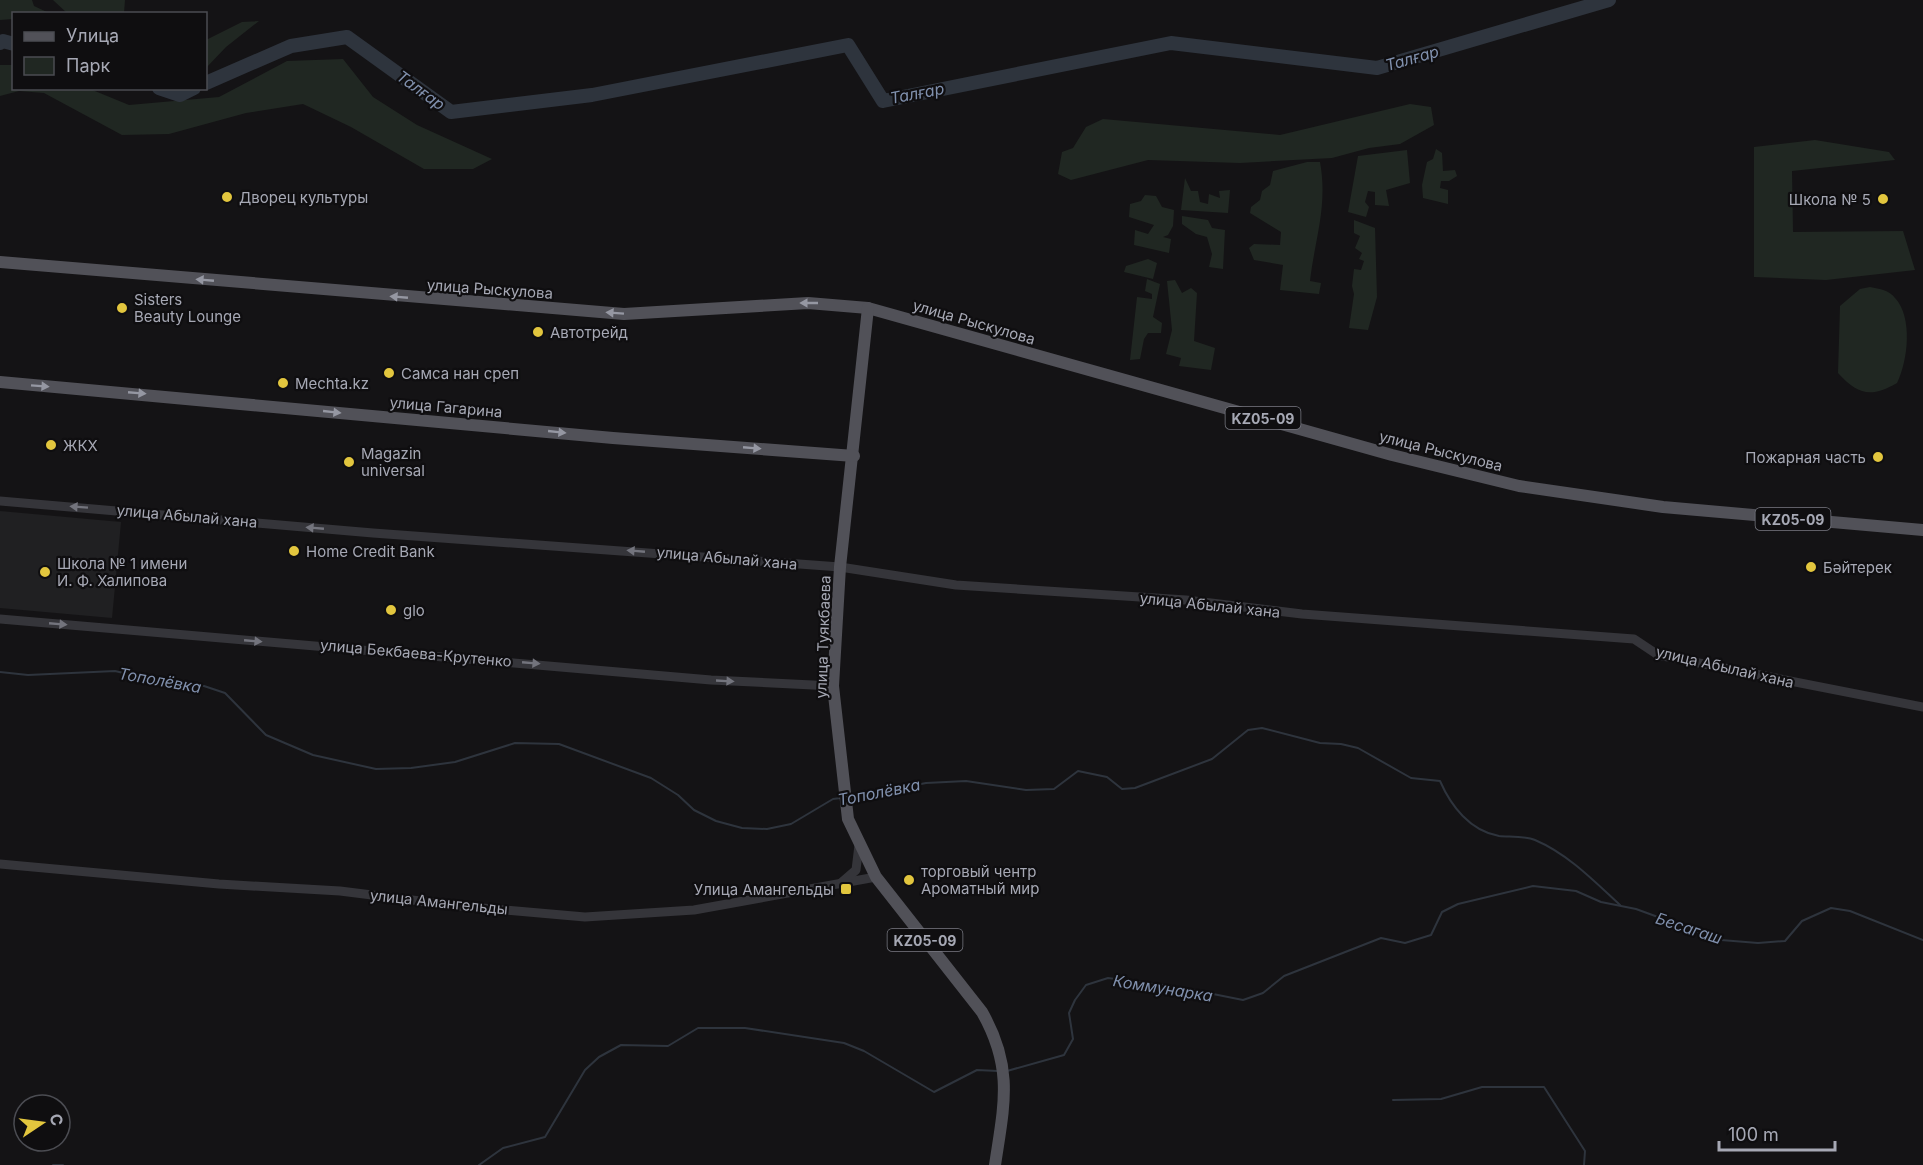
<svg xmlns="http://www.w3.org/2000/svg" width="1923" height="1165" font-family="Inter,sans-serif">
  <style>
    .built { fill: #202022 }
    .green { fill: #202722 }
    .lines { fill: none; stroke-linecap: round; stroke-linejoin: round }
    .stream { stroke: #2e343d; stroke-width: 2 }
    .river { stroke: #2e343d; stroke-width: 14 }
    .minor { stroke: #35353a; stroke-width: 9 }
    .major { stroke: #515158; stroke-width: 12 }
    .oneway { fill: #9597a2 }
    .oneway2 { fill: #73747d }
    .poi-dot { fill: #e2c63e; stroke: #0f0e10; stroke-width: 2 }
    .labels { text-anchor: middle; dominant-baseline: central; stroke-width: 4.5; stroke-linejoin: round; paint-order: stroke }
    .shield { fill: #0f0e10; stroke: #797a83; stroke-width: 1.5 }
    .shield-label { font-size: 14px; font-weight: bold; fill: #a6a8b4 }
    .poi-label { font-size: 15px; fill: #a6a8b4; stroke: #0f0e10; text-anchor: start }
    .street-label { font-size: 15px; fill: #a6a8b4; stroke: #0f0e10 }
    .water-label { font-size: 16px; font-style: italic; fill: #8090ad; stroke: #0f0e10 }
  </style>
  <rect width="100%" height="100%" fill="#141315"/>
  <polygon class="built" points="0,511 121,522 112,618 0,608"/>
  <g class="green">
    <polygon points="0,0 32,0 34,6 49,13 14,14 13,19 0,20"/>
    <polygon points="53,0 125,0 124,13 67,13"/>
    <polygon points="259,21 226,47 206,68 206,40 242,22"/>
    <polygon points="343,59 373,97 417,125 492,159 473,169 424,169 351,127 303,104 246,113 169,134 122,135 44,93 19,91 0,96 0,65 13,65 14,88 90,89 129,105 219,97 287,61"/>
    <polygon points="1410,104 1431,107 1434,125 1400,144 1369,148 1332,158 1240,163 1148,160 1071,180 1058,174 1062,152 1073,148 1086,127 1103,119 1280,135"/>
    <polygon points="1815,140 1889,152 1895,160 1792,171 1793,232 1903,231 1915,270 1826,280 1754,277 1754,147"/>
    <polygon points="1436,149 1442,153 1443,171 1455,170 1457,176 1449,181 1441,181 1440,188 1448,190 1448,204 1423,198 1422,185 1427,162 1433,159"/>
    <polygon points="1407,150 1410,183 1386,190 1389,206 1375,205 1375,192 1368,191 1365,202 1369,207 1366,217 1348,212 1358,156"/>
    <path d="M1307 162H1320C1328 206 1315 238 1310 281L1321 283 1319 294 1280 290 1283 265 1254 260 1249 248 1254 244 1280 245 1281 232 1250 213 1251 207 1260 200 1262 191 1270 185 1273 171Z"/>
    <polygon points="1185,178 1191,191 1198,191 1200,202 1208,204 1209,194 1220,198 1219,191 1230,190 1228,213 1181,210"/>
    <polygon points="1145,195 1156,196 1162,207 1174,210 1173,226 1168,235 1163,237 1171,239 1169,253 1134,245 1135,230 1148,234 1154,225 1129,217 1130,204 1141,201"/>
    <polygon points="1182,216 1208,220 1212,228 1225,230 1223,269 1209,267 1212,254 1207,237 1196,234 1182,224"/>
    <polygon points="1354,220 1375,228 1377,297 1368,330 1349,328 1354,294 1352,286 1354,269 1361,270 1364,261 1359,259 1362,253 1355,248 1360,236 1354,233"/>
    <polygon points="1148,259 1157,263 1153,279 1124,272 1126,266"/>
    <polygon points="1147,279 1160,284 1153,317 1162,323 1161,333 1148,333 1144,339 1140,359 1130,360 1137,297 1152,299 1152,294 1145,291"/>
    <polygon points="1175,280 1182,293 1191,288 1197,293 1194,341 1215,348 1211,370 1179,366 1181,358 1166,354 1172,330 1167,281"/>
    <path d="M1870 287C1880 289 1889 290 1895 298 1913 317 1908 361 1897 383 1871 398 1858 395 1838 373L1840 306 1860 289Z"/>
  </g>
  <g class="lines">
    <g class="stream">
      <polyline points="0,672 28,675 115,671 153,680 204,686 225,693 266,735 313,755 376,769 411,768 455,762 515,743 559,744 651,778 678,795 694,810 716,821 742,828 767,829 791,824 833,799 841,798"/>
      <path d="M850 798 926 783 966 781 1026 790 1054 789 1078 771 1107 777 1122 789 1135 788 1212 759 1248 730 1262 728 1320 743 1341 744 1358 748 1411 778 1440 781C1451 806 1470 831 1499 836 1510 837 1525 836 1535 840 1568 854 1594 881 1620 905"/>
      <polyline points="1007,1071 1064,1055 1073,1039 1069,1013 1075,1000 1086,985 1108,978 1183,988 1243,1000 1263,993 1284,976 1381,938 1405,943 1431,935 1442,912 1458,904 1533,886 1576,891 1601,902 1636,909 1721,940 1758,943 1785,941 1802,921 1831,908 1850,911 1923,940"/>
      <polyline points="1393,1100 1441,1099 1482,1087 1544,1087 1585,1151 1584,1165"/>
      <polyline points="53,1165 63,1165"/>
      <polyline points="479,1165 503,1148 545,1137 585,1070 599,1057 621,1045 668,1046 698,1028 745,1028 844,1043 864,1051 934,1092 977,1070 998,1071"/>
    </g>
    <g class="river">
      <polyline points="0,43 3,41 14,44"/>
      <polyline points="206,83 291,46 347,37 451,112 592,95 848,45 883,101 1171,43 1377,68 1609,0"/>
      <polyline points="159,88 180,95 194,88"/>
    </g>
    <g class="minor">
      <polyline points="0,501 373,533 840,567 956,585 1186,600 1302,614 1634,639 1658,655 1923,707"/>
      <polyline points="0,619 711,680 833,686"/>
      <polyline points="0,864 219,884 340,891 460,906 585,917 694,910 876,877"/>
      <polyline points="841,883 856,870 859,845"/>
    </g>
    <g class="major">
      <polyline points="0,262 624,314 808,303 868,308 1392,455 1519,486 1663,507 1923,530"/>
      <path d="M868 308 840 567 833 686 848 819 876 877 982 1012C1014 1068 1004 1105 995 1165"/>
      <polyline points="0,382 613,438 854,456"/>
    </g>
  </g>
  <defs><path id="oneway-solid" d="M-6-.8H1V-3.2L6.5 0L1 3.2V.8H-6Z" transform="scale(1.5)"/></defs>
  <g class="oneway">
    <use href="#oneway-solid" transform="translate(205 280) rotate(-175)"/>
    <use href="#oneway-solid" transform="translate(399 297) rotate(-175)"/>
    <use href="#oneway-solid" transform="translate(809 303) rotate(180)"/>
    <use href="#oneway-solid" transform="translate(615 313) rotate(-176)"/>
    <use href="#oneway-solid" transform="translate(40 386) rotate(4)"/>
    <use href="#oneway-solid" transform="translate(137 393) rotate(5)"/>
    <use href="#oneway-solid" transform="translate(332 412) rotate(6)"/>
    <use href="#oneway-solid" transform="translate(557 432) rotate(6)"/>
    <use href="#oneway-solid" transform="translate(752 448) rotate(5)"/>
  </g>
  <g class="oneway2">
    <use href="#oneway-solid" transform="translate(79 507) rotate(-176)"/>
    <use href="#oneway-solid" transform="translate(315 528) rotate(-175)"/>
    <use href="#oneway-solid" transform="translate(636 551) rotate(-175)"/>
    <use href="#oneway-solid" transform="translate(58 624) rotate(5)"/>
    <use href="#oneway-solid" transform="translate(253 641) rotate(5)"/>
    <use href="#oneway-solid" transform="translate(531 663) rotate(5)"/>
    <use href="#oneway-solid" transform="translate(725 681) rotate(3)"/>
  </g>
  <g class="poi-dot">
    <circle cx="227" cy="197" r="6"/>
    <circle cx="1883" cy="199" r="6"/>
    <circle cx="122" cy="308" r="6"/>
    <circle cx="538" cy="332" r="6"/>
    <circle cx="389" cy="373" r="6"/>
    <circle cx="283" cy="383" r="6"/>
    <circle cx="51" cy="445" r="6"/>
    <circle cx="1878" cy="457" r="6"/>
    <circle cx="349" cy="462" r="6"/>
    <circle cx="294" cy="551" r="6"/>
    <circle cx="1811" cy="567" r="6"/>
    <circle cx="45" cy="572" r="6"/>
    <circle cx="391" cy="610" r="6"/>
    <circle cx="909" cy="880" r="6"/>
    <rect x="840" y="883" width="12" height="12" rx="3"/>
  </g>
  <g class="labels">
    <g class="shield">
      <rect x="1225.5" y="407" width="75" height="22" rx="4.5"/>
      <rect x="1755.5" y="508" width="75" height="22" rx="4.5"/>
      <rect x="887.5" y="929" width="75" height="22" rx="4.5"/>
    </g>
    <g class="shield-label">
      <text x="1263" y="418">KZ05-09</text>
      <text x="1793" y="519">KZ05-09</text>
      <text x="925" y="940">KZ05-09</text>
    </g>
    <g class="poi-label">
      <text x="239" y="197">Дворец культуры</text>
      <text x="1871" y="199" text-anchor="end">Школа № 5</text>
      <text x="134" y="299">Sisters<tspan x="134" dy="17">Beauty Lounge</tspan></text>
      <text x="550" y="332">Автотрейд</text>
      <text x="401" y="373">Самса нан среп</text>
      <text x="295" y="383">Mechta.kz</text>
      <text x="63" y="445">ЖКХ</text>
      <text x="361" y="453">Magazin<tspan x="361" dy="17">universal</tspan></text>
      <text x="1866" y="457" text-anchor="end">Пожарная часть</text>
      <text x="306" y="551">Home Credit Bank</text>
      <text x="57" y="563">Школа № 1 имени<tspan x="57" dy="17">И. Ф. Халипова</tspan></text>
      <text x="1823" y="567">Бәйтерек</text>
      <text x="403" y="610">glo</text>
      <text x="921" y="871">торговый чентр<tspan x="921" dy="17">Ароматный мир</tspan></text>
      <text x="834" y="889" text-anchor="end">Улица Амангельды</text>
    </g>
    <g class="street-label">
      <text transform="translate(490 289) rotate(4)">улица Рыскулова</text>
      <text transform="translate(974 322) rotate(16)">улица Рыскулова</text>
      <text transform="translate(446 407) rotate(5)">улица Гагарина</text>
      <text transform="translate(1441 451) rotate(14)">улица Рыскулова</text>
      <text transform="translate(187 516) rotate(5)">улица Абылай хана</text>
      <text transform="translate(727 558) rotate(5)">улица Абылай хана</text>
      <text transform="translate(1210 605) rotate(6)">улица Абылай хана</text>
      <text transform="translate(823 637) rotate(-88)">улица Туякбаева</text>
      <text transform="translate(416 653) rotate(5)">улица Бекбаева-Крутенко</text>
      <text transform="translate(1725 667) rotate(13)">улица Абылай хана</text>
      <text transform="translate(439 902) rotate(6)">улица Амангельды</text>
    </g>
    <g class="water-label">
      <text transform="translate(1412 58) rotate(-16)">Талғар</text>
      <text transform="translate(421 90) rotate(36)">Талғар</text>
      <text transform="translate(917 93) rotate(-11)">Талғар</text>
      <text transform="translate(160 680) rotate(10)">Тополёвка</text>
      <text transform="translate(879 792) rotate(-11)">Тополёвка</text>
      <text transform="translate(1689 928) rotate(18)">Бесагаш</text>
      <text transform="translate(1163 988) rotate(9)">Коммунарка</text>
    </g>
  </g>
  <rect x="12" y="12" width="195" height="78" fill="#0f0e10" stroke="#4b4c52" stroke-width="1.5"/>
  <rect x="24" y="32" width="30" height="9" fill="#515158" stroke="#4b4c52" stroke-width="1.5"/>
  <text x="66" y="42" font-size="18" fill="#a6a8b4">Улица</text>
  <rect x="24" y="57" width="30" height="18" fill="#202722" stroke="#4b4c52" stroke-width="1.5"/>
  <text x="66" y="72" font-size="18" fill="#a6a8b4">Парк</text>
  <g transform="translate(42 1123) rotate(77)"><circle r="28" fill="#0f0e10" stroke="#4b4c52" stroke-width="1.5"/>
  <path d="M0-4.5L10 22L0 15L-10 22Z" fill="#e2c63e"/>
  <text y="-9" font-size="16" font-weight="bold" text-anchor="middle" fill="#a6a8b4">С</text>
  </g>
  <path d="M1719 1141v9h116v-9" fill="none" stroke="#a6a8b4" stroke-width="3"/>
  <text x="1728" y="1141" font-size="18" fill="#a6a8b4" stroke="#0f0e10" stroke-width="4.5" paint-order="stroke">100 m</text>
</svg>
